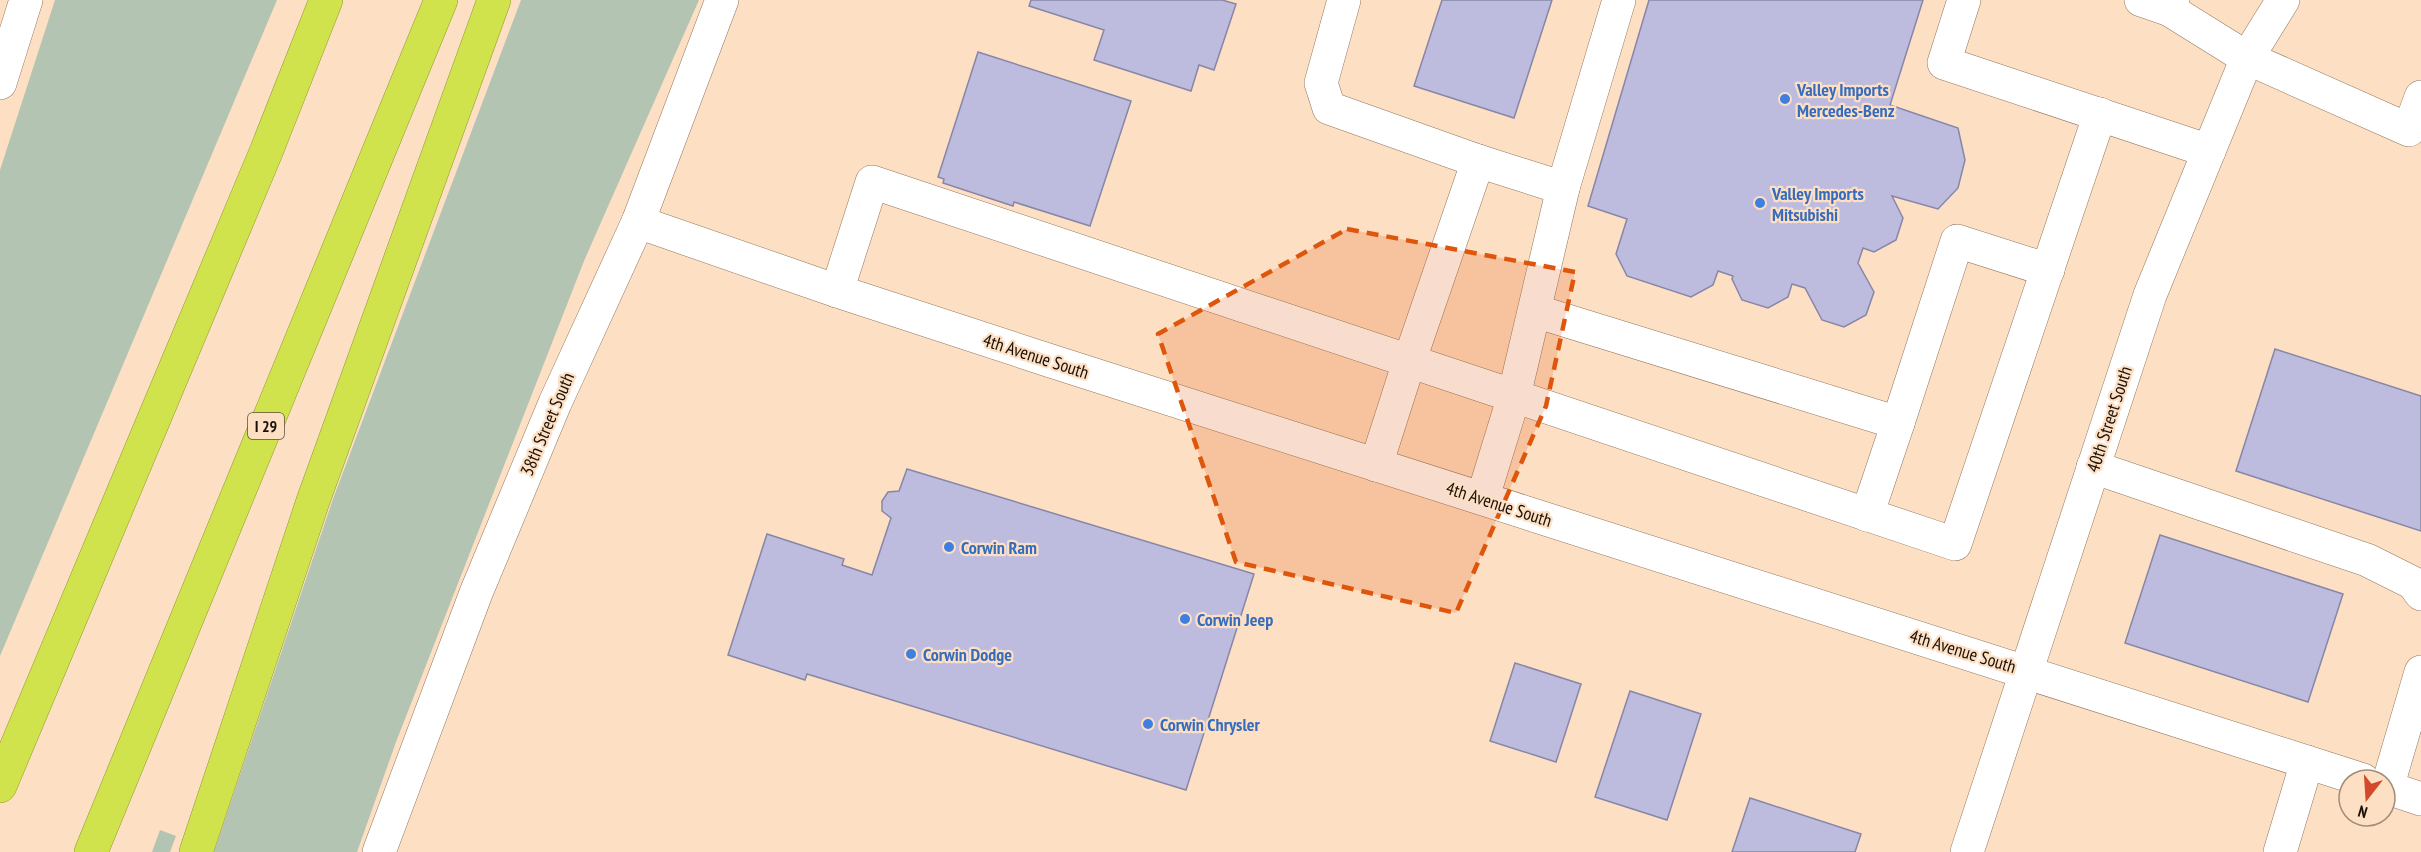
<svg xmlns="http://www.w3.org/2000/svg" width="2421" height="852" font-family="'PT Sans Narrow',sans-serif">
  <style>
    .green { fill: #b3c4b2 }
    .building { fill: #bdbcdf; stroke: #8786a7; stroke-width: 1.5 }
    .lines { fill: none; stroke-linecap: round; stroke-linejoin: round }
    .minor-casing { stroke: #91775e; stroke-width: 34 }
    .highway-casing { stroke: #909934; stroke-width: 34 }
    .minor { stroke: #fff; stroke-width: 33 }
    .highway { stroke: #d0e34c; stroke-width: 33 }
    .marked { fill: #de550c; fill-opacity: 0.2; stroke: #de550c; stroke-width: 4.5; stroke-dasharray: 12 8; stroke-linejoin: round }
    .shop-dot { fill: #3f7fe0; stroke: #fddfc4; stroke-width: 2 }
    .labels { text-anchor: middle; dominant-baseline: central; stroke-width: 4.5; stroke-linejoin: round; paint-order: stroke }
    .shield { fill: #fddfc4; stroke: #5e4e40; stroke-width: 1.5 }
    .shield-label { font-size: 16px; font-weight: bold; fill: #1a1007 }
    .shop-label { font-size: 18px; font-weight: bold; fill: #366cbe; stroke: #fddfc4; text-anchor: start }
    .street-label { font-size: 18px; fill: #1a1007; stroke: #fddfc4 }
  </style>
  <rect width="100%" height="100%" fill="#fddfc4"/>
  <g class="green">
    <polygon points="55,0 277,0 0,656 0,170"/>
    <polygon points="521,0 699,0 584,261 396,742 357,852 214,852 333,499"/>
    <polygon points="160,830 176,836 170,852 152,852"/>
  </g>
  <g class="building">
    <polygon points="1031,0 1222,0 1236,4 1214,70 1199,65 1191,91 1094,60 1104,30 1029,6"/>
    <polygon points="1442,0 1552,0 1514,118 1414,86"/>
    <polygon points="1649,0 1923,0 1890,105 1958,128 1965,160 1958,188 1938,209 1892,196 1903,218 1896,240 1874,252 1863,248 1858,263 1874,292 1866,315 1844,327 1822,320 1805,288 1792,284 1788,297 1768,308 1742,300 1732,279 1733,276 1718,271 1713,285 1691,297 1627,276 1616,254 1627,219 1588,206"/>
    <polygon points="978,52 1131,101 1090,226 1014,202 1013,206 943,183 944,179 938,177"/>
    <polygon points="2275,349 2421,396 2421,531 2236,471"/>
    <polygon points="907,469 1254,574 1186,790 807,674 805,680 728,655 767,534 844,559 842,565 872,575 891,518 882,511 882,501 888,492 899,491"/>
    <polygon points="2160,535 2343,594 2308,702 2125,643"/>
    <polygon points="1515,663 1581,684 1556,762 1490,741"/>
    <polygon points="1630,691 1701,714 1667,820 1595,797"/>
    <polygon points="1750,798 1861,834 1855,852 1732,852"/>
  </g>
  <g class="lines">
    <defs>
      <g id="minor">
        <polyline points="1344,0 1321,83 1329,108 1478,161 1409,362 1376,465"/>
        <polyline points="1619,0 1563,188 1514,396 1955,544 2100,114"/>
        <polyline points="1964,0 1944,63 2209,151"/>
        <polyline points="2141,0 2170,10"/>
        <polyline points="2173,0 2170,10 2247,58 2409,130 2421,97"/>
        <polyline points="0,83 26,0"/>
        <polyline points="1478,161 1563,188"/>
        <polyline points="638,222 837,291 1051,361 2363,780"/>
        <polyline points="837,291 872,182 1514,396 1483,497"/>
        <polyline points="1535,311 1898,423 1867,515"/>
        <polyline points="1898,423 1957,241 2048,270"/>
        <polyline points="2093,467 2367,560 2413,583 2421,594"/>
        <polyline points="2385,787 2421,799"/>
        <polyline points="2387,788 2421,672"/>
        <polyline points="379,852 476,593 555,403 638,222 722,0"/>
        <polyline points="1967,852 2150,295 2247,58 2283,0"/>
        <polyline points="2280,852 2307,762"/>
      </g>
      <g id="highway">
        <polyline points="0,786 266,152 326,0"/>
        <polyline points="91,852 441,0"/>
        <polyline points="196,852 313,501 494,0"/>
      </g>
    </defs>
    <use href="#minor" class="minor-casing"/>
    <use href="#highway" class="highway-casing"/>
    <use href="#minor" class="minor"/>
    <use href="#highway" class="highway"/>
  </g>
  <path class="marked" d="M1347 229 1575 272 1546 406 1456 613 1236 562 1158 334Z"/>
  <g class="shop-dot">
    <circle cx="1785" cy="99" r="6"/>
    <circle cx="1760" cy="203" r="6"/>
    <circle cx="949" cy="547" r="6"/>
    <circle cx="1185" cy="619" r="6"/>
    <circle cx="911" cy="654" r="6"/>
    <circle cx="1148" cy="724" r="6"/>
  </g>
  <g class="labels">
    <rect class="shield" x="248" y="413" width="36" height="26" rx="4.5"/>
    <g class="shield-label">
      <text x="266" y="426">I 29</text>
    </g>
    <g class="shop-label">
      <text x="1797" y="89">Valley Imports<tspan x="1797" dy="21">Mercedes-Benz</tspan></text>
      <text x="1772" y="193">Valley Imports<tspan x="1772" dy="21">Mitsubishi</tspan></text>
      <text x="961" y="547">Corwin Ram</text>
      <text x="1197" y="619">Corwin Jeep</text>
      <text x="923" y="654">Corwin Dodge</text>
      <text x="1160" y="724">Corwin Chrysler</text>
    </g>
    <g class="street-label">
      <text transform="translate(1036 356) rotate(18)">4th Avenue South</text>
      <text transform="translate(2109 419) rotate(-72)">40th Street South</text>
      <text transform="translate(547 424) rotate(-67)">38th Street South</text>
      <text transform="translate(1499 504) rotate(18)">4th Avenue South</text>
      <text transform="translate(1963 651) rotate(17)">4th Avenue South</text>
    </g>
  </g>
  <g transform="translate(2367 798) rotate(197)"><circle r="28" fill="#fddfc4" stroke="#a28c78" stroke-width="1.5"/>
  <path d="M0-4.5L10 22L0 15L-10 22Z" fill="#d4492b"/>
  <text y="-9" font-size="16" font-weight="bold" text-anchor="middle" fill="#1a1007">N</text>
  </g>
</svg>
